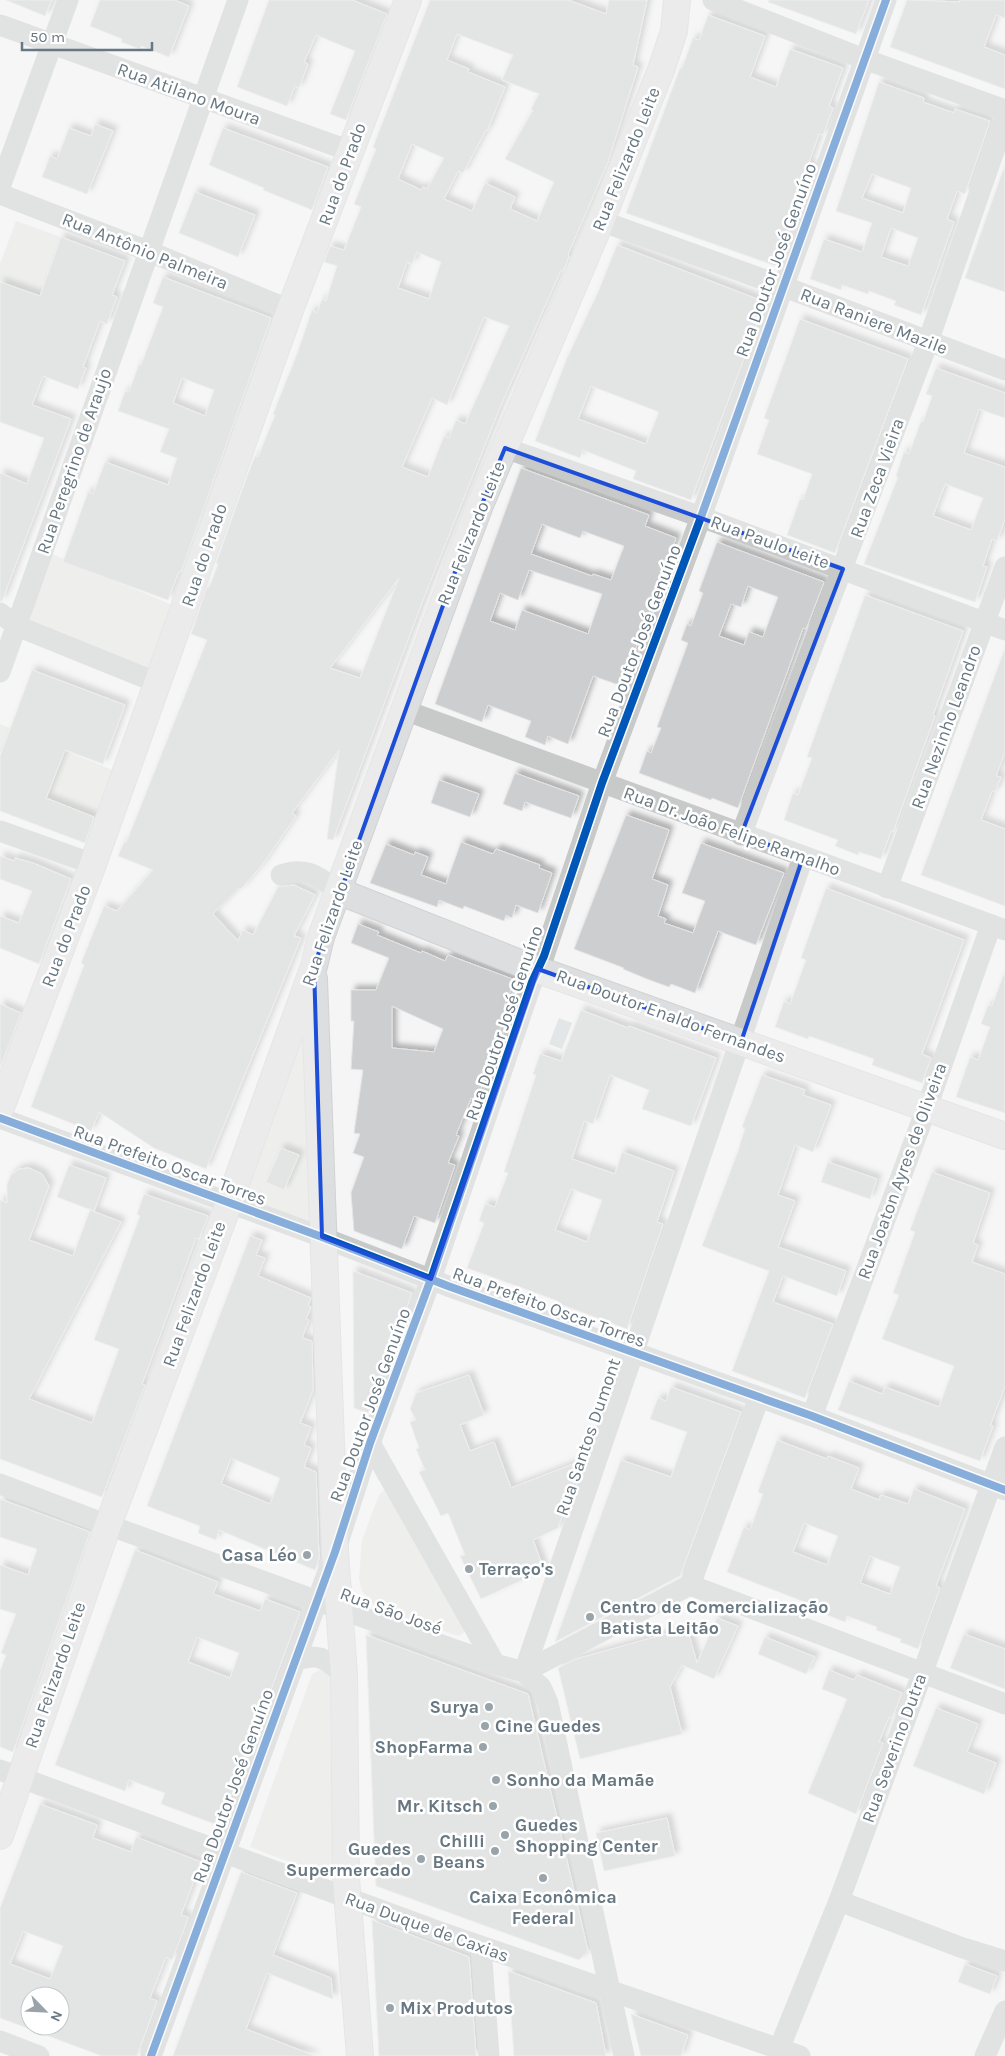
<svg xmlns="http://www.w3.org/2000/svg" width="1005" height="2056" font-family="Karla,sans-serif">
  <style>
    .green { fill: #e4e7e2 }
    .water { fill: #cad2d5 }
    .building { fill: #cdcecf; stroke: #e4e4e4; fill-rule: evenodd; filter: url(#shadow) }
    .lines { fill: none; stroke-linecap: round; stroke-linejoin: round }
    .major-casing { stroke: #d1d2d3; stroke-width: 28 }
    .minor { stroke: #c8caca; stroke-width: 21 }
    .major { stroke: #dddedf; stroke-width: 26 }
    .cycleway-casing { stroke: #fff; stroke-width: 11 }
    .cycleway { stroke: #0057b8; stroke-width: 8 }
    .marked { fill: none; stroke: #1d4ed8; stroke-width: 4; stroke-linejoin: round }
    .poi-dot { fill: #99a4aa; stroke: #fff; stroke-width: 2 }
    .labels { text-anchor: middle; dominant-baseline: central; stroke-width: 5; stroke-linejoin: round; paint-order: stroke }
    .street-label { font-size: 18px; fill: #687882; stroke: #fff }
    .poi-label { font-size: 18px; font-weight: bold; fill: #687882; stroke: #fff; text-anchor: end }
  </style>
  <defs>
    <filter id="shadow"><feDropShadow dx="4.5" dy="-4.5" stdDeviation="2.5" flood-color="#0004"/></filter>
  </defs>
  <rect width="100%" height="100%" fill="#f5f5f5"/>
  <g class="green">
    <polygon points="16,221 61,237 40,296 0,281 0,264"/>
    <polygon points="43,550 177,607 153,675 17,626"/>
    <polygon points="0,724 125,775 108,822 47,799 56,774 0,752"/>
    <polygon points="300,1003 322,1237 229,1203"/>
    <polygon points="384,1490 392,1492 464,1627 464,1633 458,1636 376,1608 362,1591 359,1579 362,1540 379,1495"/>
    <polygon points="322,1669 331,1673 336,1880 250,1847 312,1674"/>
  </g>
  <polygon class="water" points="559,1018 572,1023 562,1049 549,1044"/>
  <g class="building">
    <polygon points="6,0 52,0 45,16"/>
    <polygon points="100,0 174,0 189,6 169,57 141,46 140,49 121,42 122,39 90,26"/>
    <polygon points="269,0 352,0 387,14 346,120 330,114 355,51 316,35 304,62 308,64 299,88 295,86 287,106 237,87"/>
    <path d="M430 0H568L606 14 609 0H647L633 65 638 67 608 162 568 254 569 257 563 271 561 270 501 405 423 600 333 840 327 839 339 750 292 813 296 816 262 865 241 889 239 888 213 914 238 941 243 930 253 935 278 887 294 885 315 895 294 936 301 938 206 1169 154 1148 99 1112 91 1131 31 1107 84 965 81 963 104 906 117 911 153 870 118 856 124 842 126 843 207 640 191 634 207 587 209 588 218 564 216 563 247 476 255 456 258 457 275 415 273 414 297 354 312 310 317 313 322 299 326 301 337 266 324 262 330 246 344 250 361 207 354 204 376 149 373 147ZM457 34 513 55 502 80 539 94 531 109 533 110 505 159 554 182 537 221 510 209 515 197 485 183 472 211 444 199 458 171 463 173 486 130 487 131 505 87 468 72 469 69 447 60ZM412 144 444 158 427 189 423 187 421 190 398 179ZM417 252 441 262 429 299 398 288 407 262 412 264ZM484 317 509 326 465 424 456 420 449 438 444 436 428 477 402 467 432 398 447 405ZM399 578 360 678 330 668Z"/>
    <polygon points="769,0 869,0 856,34 768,2"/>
    <polygon points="907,0 960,2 960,0 1005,0 1005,18 996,15 984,47 1005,55 1005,89 890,47"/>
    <polygon points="708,15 765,36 750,77 776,87 790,49 843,68 829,106 833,108 823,135 819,134 808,165 813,166 776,266 626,213 680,68 682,68 693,38 699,40"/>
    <path d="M879 82 924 98 923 102 954 113 955 109 990 121 965 194 957 191 947 219 954 222 921 315 894 305 896 301 869 291 868 294 842 285 841 290 810 279 824 239 862 252 872 223 836 211ZM872 174 911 188 903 213 862 198ZM891 228 918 238 908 266 881 257Z"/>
    <polygon points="95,124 113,131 87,194 42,177 50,156 57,159 69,128 91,136"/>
    <polygon points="223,128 328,167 312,210 263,190 264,188 209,165"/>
    <polygon points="1003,170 1005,171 1005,292 965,278"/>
    <polygon points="195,192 255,215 238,257 179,233"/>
    <polygon points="61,237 125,261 112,295 117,297 107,324 100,321 83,367 86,368 78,389 43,376 32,405 71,419 2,601 0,601 0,473 27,484 44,438 0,422 0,282 40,296"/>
    <path d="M617 245 765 302 691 500 633 479 636 471 583 450 580 458 535 441 567 358 598 292ZM591 386 659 412 646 444 578 419Z"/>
    <path d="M163 277 271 318 181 572 179 571 168 600 63 562 88 492 93 494 105 462 168 485 177 458 160 452 169 429 118 411 125 391 129 392 139 364 141 365 163 307 153 303ZM182 378 214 390 205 416 173 403Z"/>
    <polygon points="800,319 908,359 835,553 787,535 800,499 803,500 812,474 757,454 769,420 764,418"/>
    <path d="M936 368 1005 393V418L979 409 964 453 1005 467V519L997 541 992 539 983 566 987 567 975 602 864 564 898 477 896 476 904 452 909 454 921 421 923 422 932 396 926 394ZM945 484 983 498 971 530 933 516Z"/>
    <path d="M521 468 649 515 645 526 676 538 622 686 593 676 568 744 548 736 545 745 525 737 531 721 488 705 482 722 435 704ZM542 524 580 538 583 531 624 546 611 580 593 574 592 576 531 554ZM529 570 602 594 588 634 522 610 515 630 490 621 500 593 518 600Z"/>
    <path d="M717 542 824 582 806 629 803 628 738 808 712 798 711 800 639 773 647 751 651 753 661 728 657 727 688 643 681 640 687 624 691 626 703 593 699 591ZM748 586 778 597 763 637 749 632 744 645 719 636 731 604 741 607Z"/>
    <polygon points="865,595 963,631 933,715 935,716 928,735 893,832 891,831 881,859 859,852 858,855 835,846 838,840 784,820 793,793 798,795 812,758 807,757"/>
    <polygon points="1004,651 1005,651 1005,752 996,776 1001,777 995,792 992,791 981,820 1005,829 1005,906 921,875"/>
    <polygon points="32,670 125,705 103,764 65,750 46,798 94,817 85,843 0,811 0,756"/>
    <polygon points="515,773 579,796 571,818 525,802 522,811 503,804"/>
    <polygon points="439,780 479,794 470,817 431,803"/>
    <polygon points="626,815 669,830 652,879 668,885 658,916 666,919 664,923 693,933 705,901 682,893 701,843 784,873 756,945 718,931 695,993 671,984 669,987 647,979 623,969 624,968 574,949"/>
    <polygon points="461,842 493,854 496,849 540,865 539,868 552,873 538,913 516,905 512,918 506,915 504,921 464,906 463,909 439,900 437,907 370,883 386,844 414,855 415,852 428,857 421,875 446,884"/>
    <polygon points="0,856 14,861 15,858 33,863 71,879 39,964 0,948 0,916 19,923 32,891 0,879"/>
    <polygon points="826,888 964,940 922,1054 931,1058 922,1083 872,1065 874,1059 809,1036 808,1039 775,1027 784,1001 790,1004 806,960 801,958"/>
    <path d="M358 924 379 932 377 935 421 953 422 951 445 961 448 955 515 980 504 1006 509 1008 480 1077 485 1079 476 1100 471 1098 456 1135 459 1136 448 1163 455 1165 435 1223 414 1216 402 1249 354 1231 351 1193 364 1157 353 1153 360 1134 354 1133 363 1070 351 1069 354 1021H351V990H376L389 958 351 943ZM392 1006 443 1029 434 1052 392 1048Z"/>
    <polygon points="1003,976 1005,976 1005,1113 956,1097 970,1057 978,1060 990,1027 981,1024 988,1005 992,1006"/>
    <polygon points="0,1004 21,1013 0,1068"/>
    <path d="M581 1010 628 1028 629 1026 716 1058 691 1126 642 1109 649 1090 610 1075 593 1124 584 1121 572 1159 615 1174 622 1152 674 1171 657 1222 663 1224 627 1329 557 1303 558 1301 467 1268 484 1223 479 1221 485 1204 495 1207 508 1173 504 1172 536 1075 533 1074 540 1054 561 1061ZM571 1189 602 1200 587 1242 555 1230Z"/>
    <polygon points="762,1075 805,1090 803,1095 831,1105 813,1152 795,1145 778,1195 795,1201 778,1247 846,1271 837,1296 783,1276 773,1302 833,1324 805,1398 732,1371 769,1271 702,1246 738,1151 745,1128 742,1127"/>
    <polygon points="281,1148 299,1155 284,1190 266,1182"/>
    <polygon points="828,1162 877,1179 870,1199 821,1182"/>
    <polygon points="69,1165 106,1178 94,1211 57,1197"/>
    <polygon points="29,1168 42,1174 49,1186 29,1240 73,1256 90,1210 121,1222 29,1399 92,1423 119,1349 94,1340 140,1216 137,1214 144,1194 208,1216 199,1239 196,1238 142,1384 145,1385 102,1497 0,1459 0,1200 7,1203 7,1184 11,1175 19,1169"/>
    <polygon points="932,1172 990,1193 973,1243 978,1245 972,1262 1005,1274 1005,1386 990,1426 993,1426 980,1461 838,1410 849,1381 882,1394 885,1387 939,1407 954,1366 882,1339 899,1295 893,1293 915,1232 910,1230"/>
    <path d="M250 1236 262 1240 256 1255 265 1258 258 1276 311 1298 308 1305 311 1307 306 1319 309 1320 302 1338 312 1341 313 1390 300 1423 311 1427 304 1445 311 1448 304 1467 316 1472 319 1559 315 1570 219 1530 216 1540 198 1533 200 1526 147 1506ZM231 1458 280 1478 270 1504 221 1484Z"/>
    <polygon points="353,1271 412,1293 368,1413 354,1408"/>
    <polygon points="469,1375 484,1415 460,1425 470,1451 494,1442 511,1488 581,1461 558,1528 533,1540 544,1570 481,1599 460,1556 465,1555 448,1513 441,1516 419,1472 425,1470 416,1449 419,1448 410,1422 416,1420 410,1409 416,1393"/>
    <polygon points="671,1387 741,1412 680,1576 555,1642 621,1460 671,1477 687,1432 650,1419 658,1398 666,1401"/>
    <path d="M777 1440 827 1459 828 1456 859 1468 851 1489 879 1500 881 1495 908 1504 914 1489 965 1509 936 1586 940 1588 918 1649 900 1642 901 1639 876 1630 877 1627 847 1616 845 1622 827 1615 828 1611 727 1572 744 1527 750 1530 763 1494 758 1492ZM804 1523 838 1536 827 1565 793 1552ZM870 1556 900 1567 890 1594 860 1583Z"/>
    <polygon points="0,1499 90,1532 13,1752 0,1747 0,1671 6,1655 1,1653 16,1614 0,1609 0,1565 28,1575 37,1549 0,1537"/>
    <path d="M135 1550 218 1582 213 1594 260 1611 265 1599 300 1612 220 1826 161 1804 165 1793 129 1780 125 1791 55 1765ZM197 1637 239 1653 230 1678 188 1662Z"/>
    <polygon points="717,1618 738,1626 714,1679 682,1665 670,1687 682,1734 580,1759 558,1668 576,1659 687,1628 697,1663"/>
    <polygon points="964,1634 1005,1649 1005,1689 950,1668"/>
    <polygon points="366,1635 528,1694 588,1951 579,1960 376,1886"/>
    <polygon points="765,1637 815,1657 806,1674 758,1654"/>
    <polygon points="829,1670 854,1680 857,1675 902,1693 892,1718 889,1717 879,1742 883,1743 856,1814 808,1793 847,1699 822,1689"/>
    <polygon points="936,1708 978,1724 967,1752 996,1763 984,1794 913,1766"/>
    <path d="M40 1804 97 1825 93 1838 131 1852 136 1837 201 1862 181 1915 188 1917 186 1924 172 1960 166 1957 150 1998 157 2001 137 2056H102L0 2018V1908ZM23 1931 63 1946 50 1979 10 1964ZM30 1996H60V2026H30Z"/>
    <polygon points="667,1818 675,1856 604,1871 596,1833"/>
    <polygon points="241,1872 297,1893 273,1955 331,1978 333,1999 267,1973 246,2029 315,2056 173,2056"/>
    <polygon points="372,1920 469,1957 476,2056 379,2056"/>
    <polygon points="965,1964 997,1976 990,1994 958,1982"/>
    <polygon points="508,1971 596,2003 606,2056 514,2056"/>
    <polygon points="631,2014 688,2035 681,2056 641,2056"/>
  </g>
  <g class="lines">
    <defs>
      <g id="major">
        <polyline points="338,891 530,967 1005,1136"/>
        <polyline points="314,979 335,1552 344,1675 346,1879 360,2056"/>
        <polyline points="0,1110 93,864 290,310 408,0"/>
        <polyline points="0,1836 108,1525 229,1203 314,966 321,937 460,558 480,505 601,221 661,70 674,31 677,0"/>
      </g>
    </defs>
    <use href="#major" class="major-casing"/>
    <g class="minor">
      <polyline points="713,0 864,59 1005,110"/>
      <polyline points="0,25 350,151"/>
      <polyline points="0,187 68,0"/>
      <polyline points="0,194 148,251 290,310"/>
      <polyline points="601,221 782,286 1005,370"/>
      <polyline points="505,448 701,517 1005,630"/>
      <polyline points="0,613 17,626 158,683"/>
      <polyline points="0,672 238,0"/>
      <polyline points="404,710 1005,930"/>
      <polyline points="0,831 93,864"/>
      <polyline points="741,835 928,342 1005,119"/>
      <path d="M281 875C306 866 318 876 338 891"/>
      <polyline points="887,888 1005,567"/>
      <polyline points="0,1118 322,1237 448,1286 812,1416 1005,1490"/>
      <polyline points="812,1416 927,1107 991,925"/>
      <polyline points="370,1443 495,1664"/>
      <polyline points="0,1484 108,1525 340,1609 495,1664 524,1672 541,1687 548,1703 624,2056"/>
      <polyline points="690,1585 1005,1704"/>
      <polyline points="690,1585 759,1398"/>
      <path d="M295 1661C320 1652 326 1659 344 1675"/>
      <polyline points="524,1672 803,857"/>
      <polyline points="524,1672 690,1585"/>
      <polyline points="0,1770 443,1933 800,2056"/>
      <polyline points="839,1901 960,1947 1005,1961"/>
      <polyline points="481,1947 489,2056"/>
      <polyline points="0,2041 39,2056"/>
      <polyline points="779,2049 839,1901 1005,1447"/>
      <polyline points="151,2056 335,1552 370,1443 431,1279 532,982 544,956 602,783 701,517 886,0"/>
      <polyline points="985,2056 1005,2011"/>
    </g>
    <use href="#major" class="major"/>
    <defs>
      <g id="cycleway">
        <polyline points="0,1118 322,1237 448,1286 812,1416 1005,1490"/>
        <polyline points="151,2056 335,1552 370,1443 431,1279 532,982 544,956 602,783 701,517 886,0"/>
      </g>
    </defs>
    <use href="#cycleway" class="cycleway-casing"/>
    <use href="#cycleway" class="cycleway"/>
  </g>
  <path d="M0 0H1005V2056H0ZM505 448 843 569 741 835 803 857 741 1042 538 969 431 1279 322 1237 314 966 460 558Z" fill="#f5f5f5" fill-opacity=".55" fill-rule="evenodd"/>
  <path class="marked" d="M505 448 843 569 741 835 803 857 741 1042 538 969 431 1279 322 1237 314 966 460 558Z"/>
  <g class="poi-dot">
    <circle cx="307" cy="1555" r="5"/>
    <circle cx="469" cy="1569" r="5"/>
    <circle cx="590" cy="1617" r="5"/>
    <circle cx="489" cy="1707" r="5"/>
    <circle cx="485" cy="1726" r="5"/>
    <circle cx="483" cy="1747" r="5"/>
    <circle cx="496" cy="1780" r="5"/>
    <circle cx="493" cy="1806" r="5"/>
    <circle cx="505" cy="1835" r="5"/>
    <circle cx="495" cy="1851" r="5"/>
    <circle cx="421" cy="1859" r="5"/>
    <circle cx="543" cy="1878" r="5"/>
    <circle cx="390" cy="2008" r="5"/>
  </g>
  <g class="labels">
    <g class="street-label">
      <text transform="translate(189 94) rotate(20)">Rua Atilano Moura</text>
      <text transform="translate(626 159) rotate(-68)">Rua Felizardo Leite</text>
      <text transform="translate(342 174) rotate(-70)">Rua do Prado</text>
      <text transform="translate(145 251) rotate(22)">Rua Antônio Palmeira</text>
      <text transform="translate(776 260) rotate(-70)">Rua Doutor José Genuíno</text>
      <text transform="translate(874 321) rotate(21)">Rua Raniere Mazile</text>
      <text transform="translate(74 461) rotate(-71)">Rua Peregrino de Araujo</text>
      <text transform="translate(877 478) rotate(-70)">Rua Zeca Vieira</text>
      <text transform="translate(471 533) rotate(-68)">Rua Felizardo Leite</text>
      <text transform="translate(770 542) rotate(20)">Rua Paulo Leite</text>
      <text transform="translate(204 555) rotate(-71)">Rua do Prado</text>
      <text transform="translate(639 641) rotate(-69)">Rua Doutor José Genuíno</text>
      <text transform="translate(946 727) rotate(-70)">Rua Nezinho Leandro</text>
      <text transform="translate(732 831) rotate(20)">Rua Dr. João Felipe Ramalho</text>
      <text transform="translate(332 913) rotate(-71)">Rua Felizardo Leite</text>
      <text transform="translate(66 936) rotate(-69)">Rua do Prado</text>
      <text transform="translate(671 1016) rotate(20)">Rua Doutor Enaldo Fernandes</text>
      <text transform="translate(504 1023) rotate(-71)">Rua Doutor José Genuíno</text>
      <text transform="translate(170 1165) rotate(20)">Rua Prefeito Oscar Torres</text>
      <text transform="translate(902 1171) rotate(-70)">Rua Joaton Ayres de Oliveira</text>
      <text transform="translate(194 1294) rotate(-70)">Rua Felizardo Leite</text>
      <text transform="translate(549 1307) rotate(20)">Rua Prefeito Oscar Torres</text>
      <text transform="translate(370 1405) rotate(-70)">Rua Doutor José Genuíno</text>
      <text transform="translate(588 1437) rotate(-71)">Rua Santos Dumont</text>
      <text transform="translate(391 1611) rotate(20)">Rua São José</text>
      <text transform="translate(55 1675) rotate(-71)">Rua Felizardo Leite</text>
      <text transform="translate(894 1748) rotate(-70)">Rua Severino Dutra</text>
      <text transform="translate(233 1786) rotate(-70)">Rua Doutor José Genuíno</text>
      <text transform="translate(427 1927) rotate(20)">Rua Duque de Caxias</text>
    </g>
    <g class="poi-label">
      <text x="297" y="1555">Casa Léo</text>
      <text x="479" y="1569" text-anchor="start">Terraço's</text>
      <text x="600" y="1607" text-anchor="start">Centro de Comercialização<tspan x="600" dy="21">Batista Leitão</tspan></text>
      <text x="479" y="1707">Surya</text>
      <text x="495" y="1726" text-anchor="start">Cine Guedes</text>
      <text x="473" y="1747">ShopFarma</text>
      <text x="506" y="1780" text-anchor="start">Sonho da Mamãe</text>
      <text x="483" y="1806">Mr. Kitsch</text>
      <text x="515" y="1825" text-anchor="start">Guedes<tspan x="515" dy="21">Shopping Center</tspan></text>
      <text x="485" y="1841">Chilli<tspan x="485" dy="21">Beans</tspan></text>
      <text x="411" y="1849">Guedes<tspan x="411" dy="21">Supermercado</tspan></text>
      <text x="543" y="1897" text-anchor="middle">Caixa Econômica<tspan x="543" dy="21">Federal</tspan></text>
      <text x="400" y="2008" text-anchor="start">Mix Produtos</text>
    </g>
  </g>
  <g transform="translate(45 2011) rotate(114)"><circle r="24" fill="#ffffff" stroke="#c3c9cd"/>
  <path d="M0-4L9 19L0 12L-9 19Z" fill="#99a4aa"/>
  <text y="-8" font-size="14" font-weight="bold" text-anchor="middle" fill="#687882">N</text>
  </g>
  <path d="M22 42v8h130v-8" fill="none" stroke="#687882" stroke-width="2.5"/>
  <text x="30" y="42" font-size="15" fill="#687882" stroke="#ffffff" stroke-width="4" paint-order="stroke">50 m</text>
</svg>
